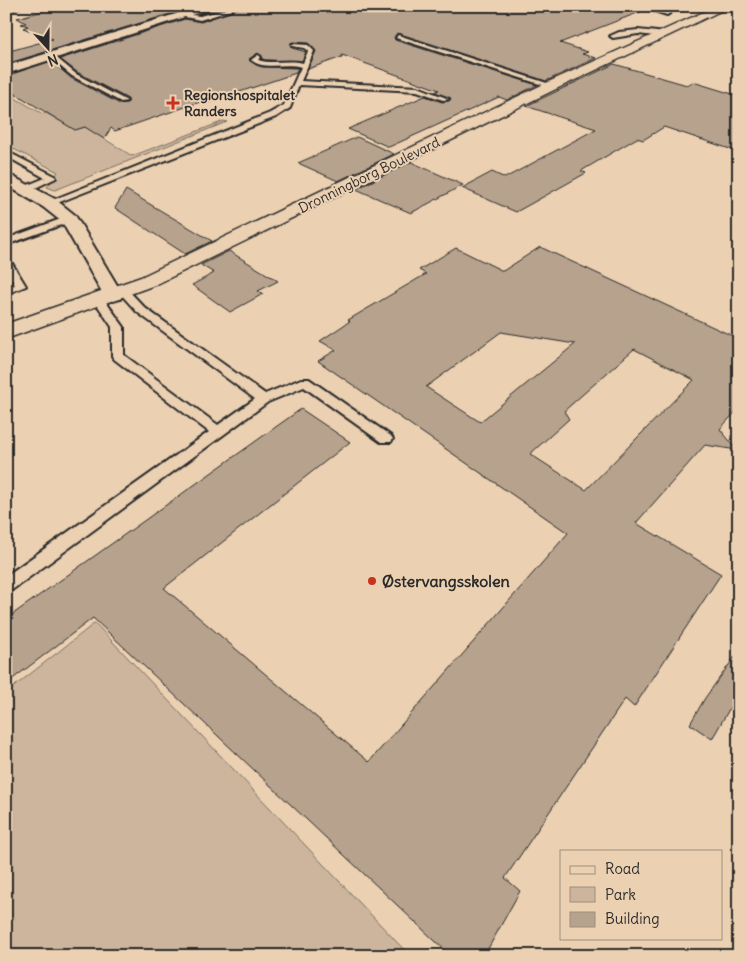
<svg xmlns="http://www.w3.org/2000/svg" width="745" height="962" font-family="Delius,sans-serif">
  <style>
    .green { fill: #ccb59c; stroke: #7c7064 }
    .building { fill: #b6a28d; stroke: #2b2b2b; fill-rule: evenodd }
    .lines { fill: none; stroke-linecap: round; stroke-linejoin: round }
    .service-casing { stroke: #2b2b2b; stroke-width: 4 }
    .minor-casing { stroke: #2b2b2b; stroke-width: 4 }
    .tertiary-casing { stroke: #2b2b2b; stroke-width: 3 }
    .service { fill: #ebd0b2; fill-rule: evenodd }
    .minor { fill: #ebd0b2; fill-rule: evenodd }
    .tertiary { fill: #ebd0b2; fill-rule: evenodd }
    .poi-dot { fill: #c8321e; stroke: #ebd0b2; stroke-width: 2 }
    .labels { text-anchor: middle; dominant-baseline: central; stroke-width: 4; stroke-linejoin: round; paint-order: stroke }
    .far-poi-label { font-size: 14px; font-weight: bold; fill: #2b2b2b; stroke: #ebd0b2; text-anchor: start }
    .far-street-label { font-size: 14px; fill: #2b2b2b; stroke: #ebd0b2 }
    .poi-label { font-size: 16px; font-weight: bold; fill: #2b2b2b; stroke: #ebd0b2; text-anchor: start }
  </style>
  <rect width="100%" height="100%" fill="#ebd0b2"/>
  <filter id="ink" filterUnits="userSpaceOnUse"><feTurbulence type="fractalNoise" baseFrequency=".02" numOctaves="2"/><feDisplacementMap in="SourceGraphic" scale="10" xChannelSelector="R" yChannelSelector="G"/><feConvolveMatrix kernelMatrix="1 2 1 2 8 2 1 2 1" color-interpolation-filters="sRGB"/></filter>
  <g filter="url(#ink)">
    <g class="green">
      <polygon points="46,62 52,65 26,85 7,93 9,95 30,85 52,85 13,97 43,114 46,113 75,130 85,127 132,156 224,121 227,122 55,190 47,187 58,172 6,145 6,75"/>
      <polygon points="95,623 410,956 6,956 6,693"/>
    </g>
    <g class="building">
      <polygon points="62,6 186,6 190,8 6,64 6,52 53,39 23,28 28,26 21,24 26,23 17,18"/>
      <polygon points="244,6 637,6 645,10 560,43 588,52 582,54 596,58 546,81 397,33 394,37 395,40 537,85 507,100 499,97 389,147 348,129 425,96 442,102 449,101 451,98 435,92 439,90 342,55 342,57 308,69 316,51 308,43 292,42 290,44 292,48 306,52 302,61 264,60 258,53 249,59 256,65 262,67 298,68 296,73 207,103 203,101 115,131 111,128 104,139 85,127 75,130 6,88 6,76 51,61 71,78 120,104 127,103 128,99 77,72 60,59 185,19 201,22"/>
      <polygon points="614,64 687,85 693,82 739,96 739,152 664,127 643,140 637,138 581,171 586,173 516,212 462,188 492,172 505,178 596,129 526,106"/>
      <polygon points="357,137 394,154 338,181 298,163"/>
      <polygon points="411,162 463,185 411,213 356,189"/>
      <polygon points="126,190 212,241 185,254 115,208"/>
      <path d="M540 247 739 339V408L720 429 737 450 705 445 636 523 721 574 634 707 625 699 505 878 520 891 484 956H451L93 618 6 684V619L301 409 350 442 164 588 369 762 568 533 318 361 336 350 320 341 350 321 348 320 426 274 419 270 456 248 503 271ZM501 332 575 344 480 422 426 387ZM634 349 694 380 586 490 530 454 569 419 564 411Z"/>
      <polygon points="229,251 278,281 258,291 263,294 230,312 192,285 214,273 201,265"/>
      <polygon points="739,651 739,692 712,739 690,724 705,698"/>
    </g>
    <g class="lines">
      <defs>
        <g id="service">
          <polygon points="224,6 230,6 232,10 200,20 180,16 183,14 200,16 226,9"/>
          <polygon points="639,6 649,6 670,13 667,15"/>
          <polygon points="638,30 657,32 666,35 663,37 638,34 613,38 610,36 619,32"/>
          <polygon points="398,35 553,85 554,86 549,87 396,38"/>
          <path d="M292 44 308 45 314 51 301 81 418 87 449 99 443 100 417 91 299 85 290 108 276 117 52 205H46L45 203 270 113 284 105 301 67C284 62 265 71 251 60L258 55 261 57 258 60C273 65 288 59 303 63L308 51 304 48 292 46Z"/>
          <polygon points="49,55 53,55 76,74 127,101 121,102 72,76 49,57"/>
          <polygon points="6,151 55,176 56,178 29,191 23,191 23,187 45,178 6,156"/>
          <polygon points="69,216 72,217 72,221 6,245 6,239"/>
          <polygon points="6,259 10,260 26,286 6,294 6,287 15,285 6,270"/>
          <polygon points="123,288 127,289 145,308 265,394 301,379 309,379 391,436 393,439 391,442 381,442 304,387 268,402 12,590 6,592 6,576 209,432 114,359 112,356 112,327 94,300 95,298 103,298 124,327 124,355 218,425 255,399 137,312 118,291"/>
        </g>
        <g id="minor">
          <polygon points="6,6 22,6 6,12"/>
          <polygon points="202,6 219,6 6,74 6,66"/>
          <polygon points="6,173 55,199 75,215 123,295 120,299 113,301 106,299 62,222 43,207 6,185"/>
        </g>
        <polygon id="tertiary" points="717,6 731,6 556,89 155,285 6,339 6,324 141,277 546,83"/>
      </defs>
      <use href="#service" class="service-casing"/>
      <use href="#minor" class="minor-casing"/>
      <use href="#tertiary" class="tertiary-casing"/>
      <use href="#service" class="service"/>
      <use href="#minor" class="minor"/>
      <use href="#tertiary" class="tertiary"/>
    </g>
  </g>
  <g class="poi-dot">
    <path d="M170.5 95.5h5v5h5v5h-5v5h-5v-5h-5v-5h5z"/>
    <circle cx="372" cy="581" r="5"/>
  </g>
  <g class="labels">
    <g class="far-poi-label">
      <text x="184" y="95">Regionshospitalet<tspan x="184" dy="16">Randers</tspan></text>
    </g>
    <g class="far-street-label">
      <text transform="translate(369 175) rotate(-26)">Dronningborg Boulevard</text>
    </g>
    <g class="poi-label">
      <text x="382" y="581">Østervangsskolen</text>
    </g>
  </g>
  <rect width="745" height="962" fill="none" stroke="#ebd0b2" stroke-width="25"/>
  <rect x="12" y="12" width="720" height="937" fill="none" stroke="#2b2b2b" stroke-width="2" filter="url(#ink)"/>
  <rect x="560" y="850" width="162" height="90" fill="#ebd0b2" stroke="#9e8e7c"/>
  <rect x="570" y="866" width="25" height="8" fill="#ebd0b2" stroke="#9e8e7c"/>
  <text x="605" y="874" font-size="15" fill="#2b2b2b">Road</text>
  <rect x="570" y="887" width="25" height="15" fill="#ccb59c" stroke="#9e8e7c"/>
  <text x="605" y="900" font-size="15" fill="#2b2b2b">Park</text>
  <rect x="570" y="912" width="25" height="15" fill="#b6a28d" stroke="#9e8e7c"/>
  <text x="605" y="924" font-size="15" fill="#2b2b2b">Building</text>
  <g transform="translate(48 48) rotate(159)" stroke="#ebd0b2" stroke-width="4" paint-order="stroke">
  <path d="M0-4L9 19L0 12L-9 19Z" fill="#2b2b2b"/>
  <text y="-8" font-size="14" font-weight="bold" text-anchor="middle" fill="#2b2b2b">N</text>
  </g>
</svg>
